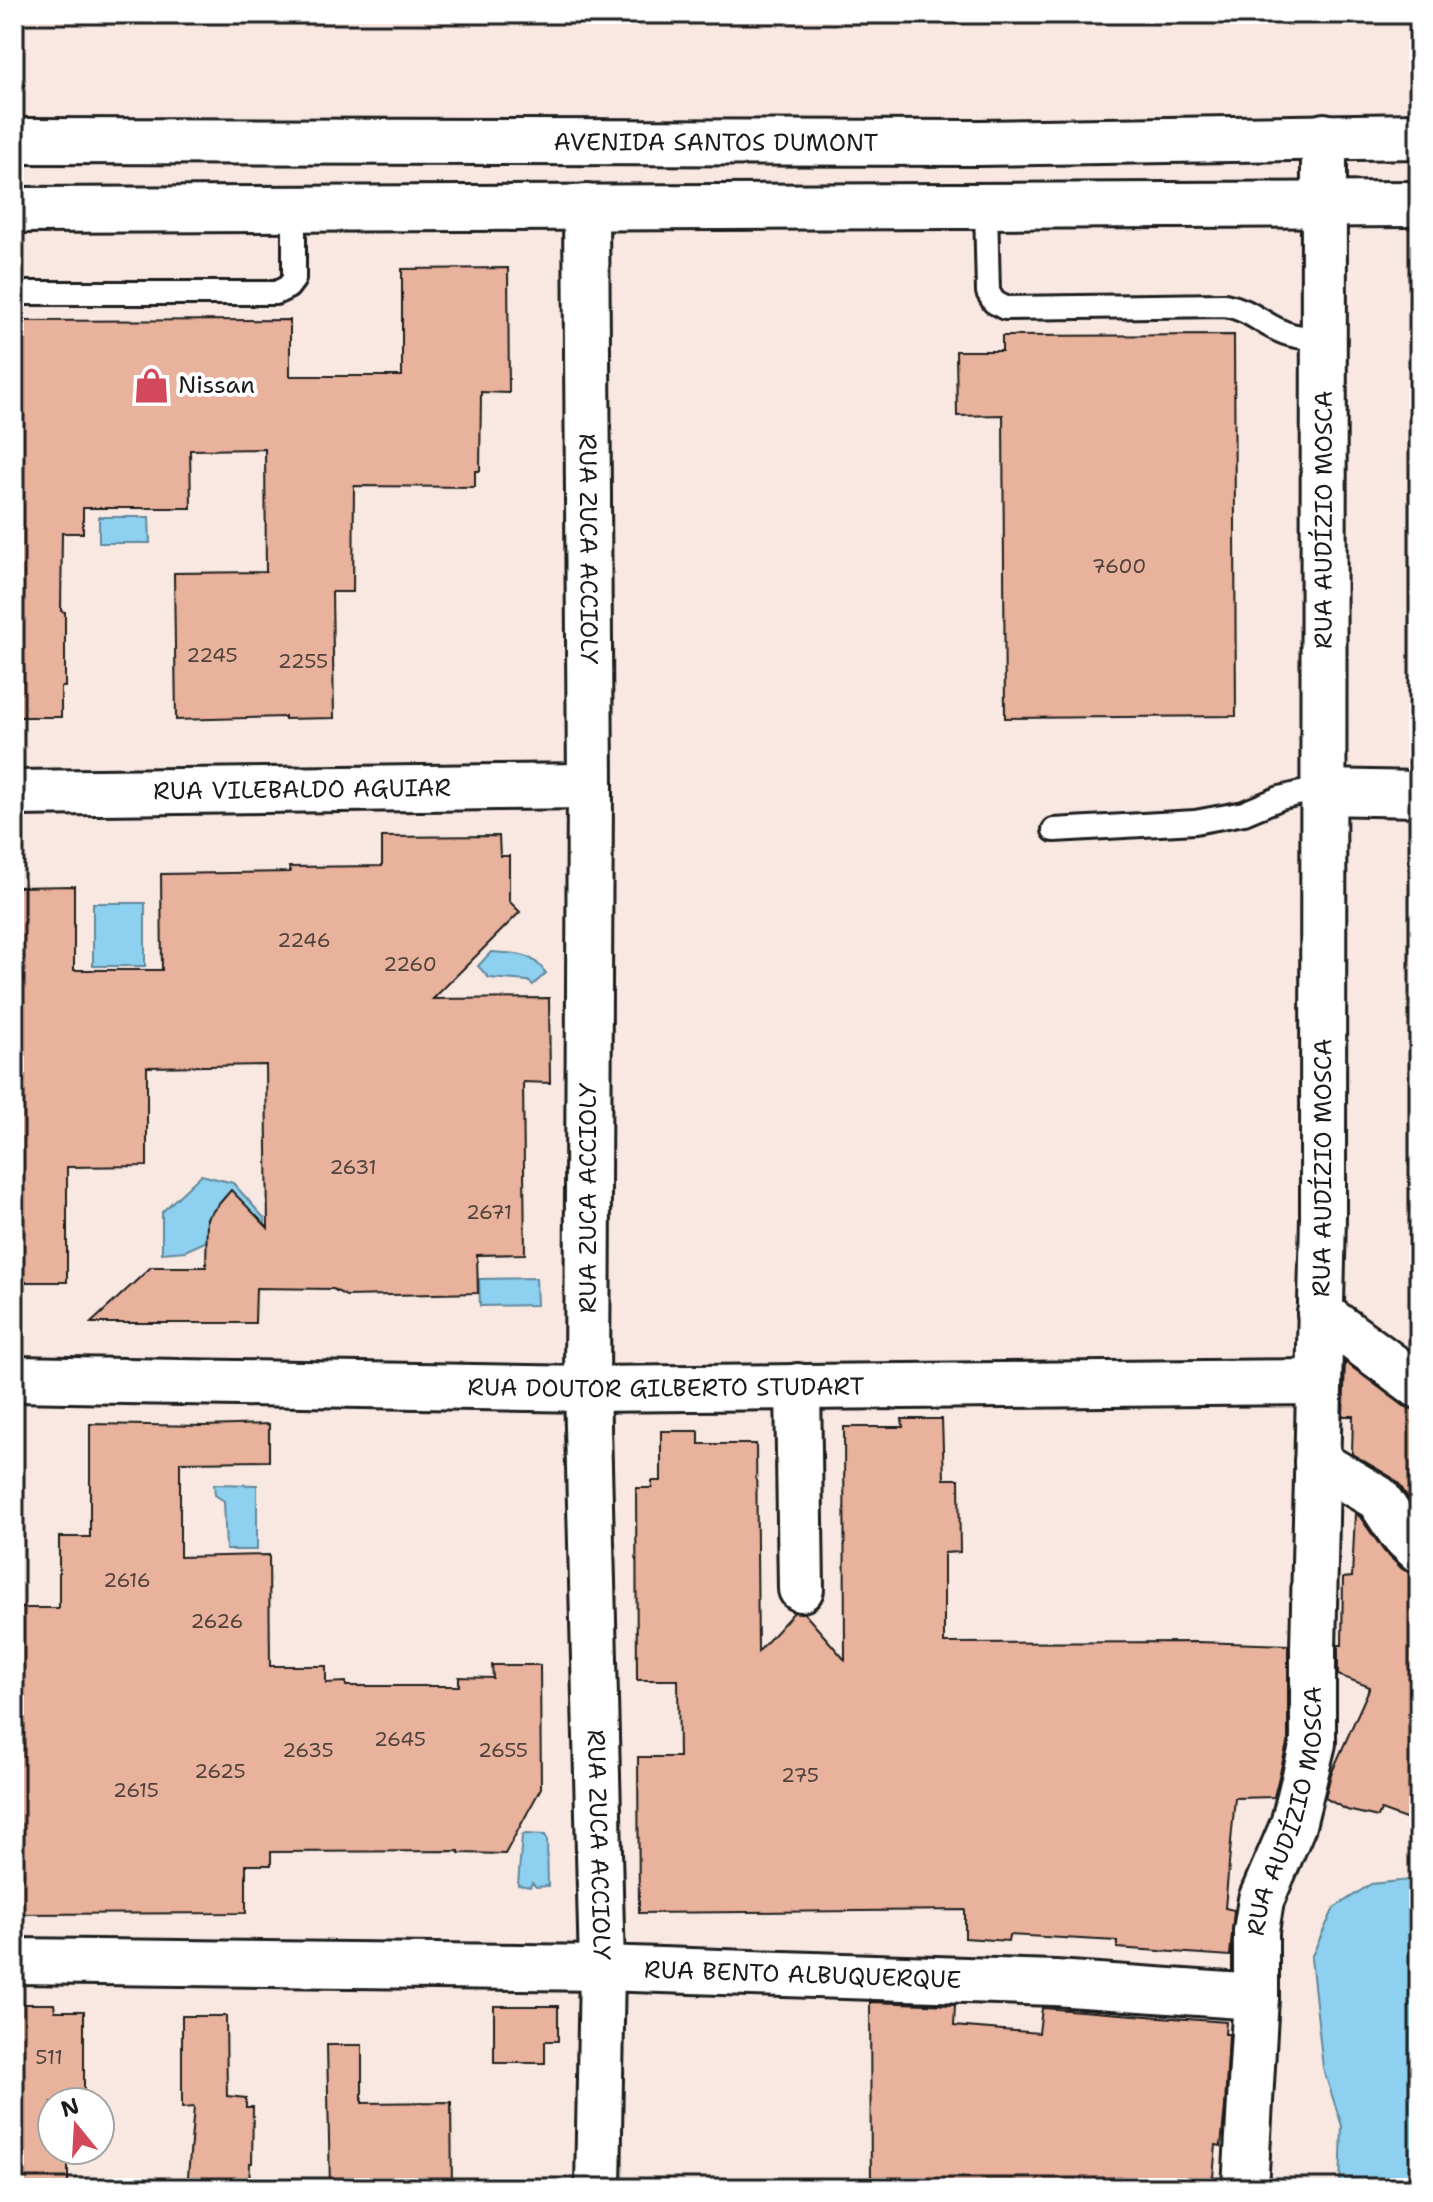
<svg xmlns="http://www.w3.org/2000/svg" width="1433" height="2202" font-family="'Shantell Sans',sans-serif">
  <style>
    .water { fill: #8ed0ef; stroke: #60889b; stroke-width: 2 }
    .building { fill: #e8b29c; stroke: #1c1c1c; stroke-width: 2 }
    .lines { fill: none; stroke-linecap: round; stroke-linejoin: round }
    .service-casing { stroke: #1c1c1c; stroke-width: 28 }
    .minor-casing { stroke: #1c1c1c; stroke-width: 50 }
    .tertiary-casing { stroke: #1c1c1c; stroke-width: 50 }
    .primary-casing { stroke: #1c1c1c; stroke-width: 50 }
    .service { stroke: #fff; stroke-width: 22 }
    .minor { stroke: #fff; stroke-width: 44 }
    .tertiary { stroke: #fff; stroke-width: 44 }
    .primary { stroke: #fff; stroke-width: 44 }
    .labels { text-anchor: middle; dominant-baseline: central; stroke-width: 8; stroke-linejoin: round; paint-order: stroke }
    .number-label { font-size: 20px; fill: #4f423c }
    .street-label { font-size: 24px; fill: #1c1c1c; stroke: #fff }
    .poi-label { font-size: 24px; fill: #1c1c1c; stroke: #fff; text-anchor: start }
  </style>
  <rect width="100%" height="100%" fill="#f8e8e1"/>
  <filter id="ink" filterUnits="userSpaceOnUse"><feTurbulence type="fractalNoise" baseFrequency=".0125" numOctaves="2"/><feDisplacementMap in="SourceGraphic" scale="16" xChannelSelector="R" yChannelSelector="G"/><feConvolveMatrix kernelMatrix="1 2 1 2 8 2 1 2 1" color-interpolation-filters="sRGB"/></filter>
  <g filter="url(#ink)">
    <g class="water">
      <polygon points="99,517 149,517 150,543 99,543"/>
      <rect x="93" y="903" width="52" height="63"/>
      <path d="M491 952C516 954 530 951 546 973L533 985 528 981 489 978 478 966Z"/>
      <polygon points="201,1175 233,1183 265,1219 264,1230 207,1241 185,1251 162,1253 162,1212"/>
      <polygon points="536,1278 537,1305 480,1306 479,1279"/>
      <polygon points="214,1484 257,1485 257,1550 226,1550 224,1501 215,1495"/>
      <polygon points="525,1834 545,1835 547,1839 548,1886 536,1887 532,1883 530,1887 518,1885 522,1836"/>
      <polygon points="1419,1879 1419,2188 1340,2188 1342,2126 1323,2068 1311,1958 1334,1908 1371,1884"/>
    </g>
    <g class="building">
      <polygon points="508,268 509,393 481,392 480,471 475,471 475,487 354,486 353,592 332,592 334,718 285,719 285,717 176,720 174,573 266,572 265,449 190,450 191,508 83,508 83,533 62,533 61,611 65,612 65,687 61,687 61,717 14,717 14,321 290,320 290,376 402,376 402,269"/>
      <polygon points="1234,335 1236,716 1005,718 1003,415 957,416 956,351 1002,351 1002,336"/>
      <polygon points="499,836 500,856 509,856 509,901 520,912 433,999 549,998 550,1083 523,1082 525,1254 477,1255 478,1293 346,1296 333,1289 256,1288 255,1323 91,1323 151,1267 206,1267 207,1218 231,1190 268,1228 266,1065 147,1067 147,1166 67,1167 67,1282 14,1282 14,887 74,886 74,970 162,970 161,874 290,872 289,867 382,866 382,837"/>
      <polygon points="1345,1362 1404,1406 1419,1411 1419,1515 1399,1484 1391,1477 1352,1454 1353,1416 1343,1416"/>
      <polygon points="902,1419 942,1419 944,1479 959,1479 960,1552 944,1553 944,1643 1197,1642 1288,1645 1288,1740 1274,1797 1235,1798 1225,1908 1234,1910 1230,1956 1117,1948 1117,1941 1009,1935 1008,1941 965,1938 965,1910 639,1913 638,1757 679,1757 678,1680 637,1680 636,1488 652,1488 652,1481 661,1481 661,1431 699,1431 699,1444 756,1444 758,1652 794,1612 804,1613 845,1660 844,1427 903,1427"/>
      <polygon points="90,1424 204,1426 269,1424 269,1461 180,1462 180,1557 269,1555 270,1666 326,1666 326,1683 346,1682 346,1686 459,1686 459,1677 493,1678 492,1665 540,1665 541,1788 505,1854 459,1853 459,1851 271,1852 271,1865 246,1865 246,1913 14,1914 14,1608 59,1608 59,1537 90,1537"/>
      <polygon points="1355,1513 1360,1517 1384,1551 1402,1569 1412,1574 1419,1574 1419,1824 1381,1810 1378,1817 1347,1810 1325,1798 1331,1774 1370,1687 1338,1675 1338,1645 1342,1645 1343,1578 1352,1577"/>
      <polygon points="870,2002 955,2005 954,2026 1039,2033 1042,2008 1226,2022 1225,2034 1229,2034 1225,2106 1221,2146 1216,2145 1212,2188 1127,2188 1076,2183 1076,2188 871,2188"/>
      <polygon points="14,2004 54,2004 55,2011 84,2011 84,2102 52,2102 52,2150 68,2150 68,2188 14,2188"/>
      <polygon points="494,2006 558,2006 558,2041 545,2041 545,2063 494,2063"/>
      <polygon points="182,2016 226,2016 227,2096 246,2098 246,2107 253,2107 252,2163 250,2163 249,2188 187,2188 194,2107 182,2108"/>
      <polygon points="327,2045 362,2045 362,2103 451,2102 452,2188 330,2188"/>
    </g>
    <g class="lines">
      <defs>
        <g id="service">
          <path d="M986 206 988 292 994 302 1005 308 1225 305C1252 310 1261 324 1285 333 1298 338 1311 338 1325 339"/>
          <polyline points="14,293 276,293 288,287 294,279 294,208"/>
          <polyline points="1054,830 1195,822 1244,813 1280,798 1301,793 1324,792"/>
        </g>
        <g id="minor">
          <path id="s1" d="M586 207 590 786 587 1389 602 1968 1055 1983 1256 1997"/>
          <polyline points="1324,792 1419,794"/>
          <path id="s2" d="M14 793 590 786"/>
          <polyline points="1320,1313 1419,1386"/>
          <path id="s3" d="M14 1379 587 1389 1319 1382"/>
          <polyline points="798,1386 801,1589"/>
          <polyline points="1317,1462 1378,1498 1401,1533 1419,1550"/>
          <path id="s4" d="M1245 2188 1256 1997V1931L1261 1900 1293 1825 1313 1743V1650L1323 1216 1324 136"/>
        </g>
        <polyline id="tertiary" points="14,1961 602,1968 598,2188"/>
        <g id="primary">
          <path id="s5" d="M14 141 979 143 1419 136"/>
          <polyline points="14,210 1419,204"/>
        </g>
      </defs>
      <use href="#service" class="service-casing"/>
      <use href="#minor" class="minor-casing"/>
      <use href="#tertiary" class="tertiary-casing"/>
      <use href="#primary" class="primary-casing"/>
      <use href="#service" class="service"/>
      <use href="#minor" class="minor"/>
      <use href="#tertiary" class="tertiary"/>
      <use href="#primary" class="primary"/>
    </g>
  </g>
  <defs>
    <symbol id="shop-bare" viewBox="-9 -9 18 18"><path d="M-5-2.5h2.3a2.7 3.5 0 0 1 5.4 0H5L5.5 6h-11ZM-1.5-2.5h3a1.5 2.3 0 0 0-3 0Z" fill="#d1495b" stroke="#fff" stroke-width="2.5" paint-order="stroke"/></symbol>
  </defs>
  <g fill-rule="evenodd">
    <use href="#shop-bare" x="126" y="360" width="51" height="51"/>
  </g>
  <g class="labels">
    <g class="number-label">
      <text x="1119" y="566">7600</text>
      <text x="212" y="655">2245</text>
      <text x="303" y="661">2255</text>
      <text x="304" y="940">2246</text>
      <text x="410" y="964">2260</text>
      <text x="353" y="1167">2631</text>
      <text x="489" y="1212">2671</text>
      <text x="127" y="1580">2616</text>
      <text x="217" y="1621">2626</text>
      <text x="400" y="1739">2645</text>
      <text x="308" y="1750">2635</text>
      <text x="503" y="1750">2655</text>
      <text x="220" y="1771">2625</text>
      <text x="800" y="1775">275</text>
      <text x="136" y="1790">2615</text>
      <text x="49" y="2057">511</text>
    </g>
    <g class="street-label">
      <text stroke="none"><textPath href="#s5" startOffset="702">AVENIDA SANTOS DUMONT</textPath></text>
      <text stroke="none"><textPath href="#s4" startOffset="1678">RUA AUDÍZIO MOSCA</textPath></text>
      <text stroke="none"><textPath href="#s1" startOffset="342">RUA ZUCA ACCIOLY</textPath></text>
      <text stroke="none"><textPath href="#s2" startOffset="288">RUA VILEBALDO AGUIAR</textPath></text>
      <text stroke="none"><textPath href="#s4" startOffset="1030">RUA AUDÍZIO MOSCA</textPath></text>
      <text transform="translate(588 1198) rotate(-90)">RUA ZUCA ACCIOLY</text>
      <text stroke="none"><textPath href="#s3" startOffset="652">RUA DOUTOR GILBERTO STUDART</textPath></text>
      <text stroke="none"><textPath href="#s4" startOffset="382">RUA AUDÍZIO MOSCA</textPath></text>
      <text stroke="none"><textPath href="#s1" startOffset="1638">RUA ZUCA ACCIOLY</textPath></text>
      <text stroke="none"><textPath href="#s1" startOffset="1962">RUA BENTO ALBUQUERQUE</textPath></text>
    </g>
    <g class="poi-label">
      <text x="178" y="385">Nissan</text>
    </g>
  </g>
  <rect width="1433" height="2202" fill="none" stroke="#fff" stroke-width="48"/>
  <rect x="24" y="24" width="1385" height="2154" fill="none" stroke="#1c1c1c" stroke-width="3" filter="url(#ink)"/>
  <g transform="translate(76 2126) rotate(342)"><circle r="38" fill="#ffffff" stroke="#a4a4a4" stroke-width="2"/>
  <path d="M0-6L14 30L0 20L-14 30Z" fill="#d1495b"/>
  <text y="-12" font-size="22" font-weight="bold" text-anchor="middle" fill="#1c1c1c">N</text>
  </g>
</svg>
